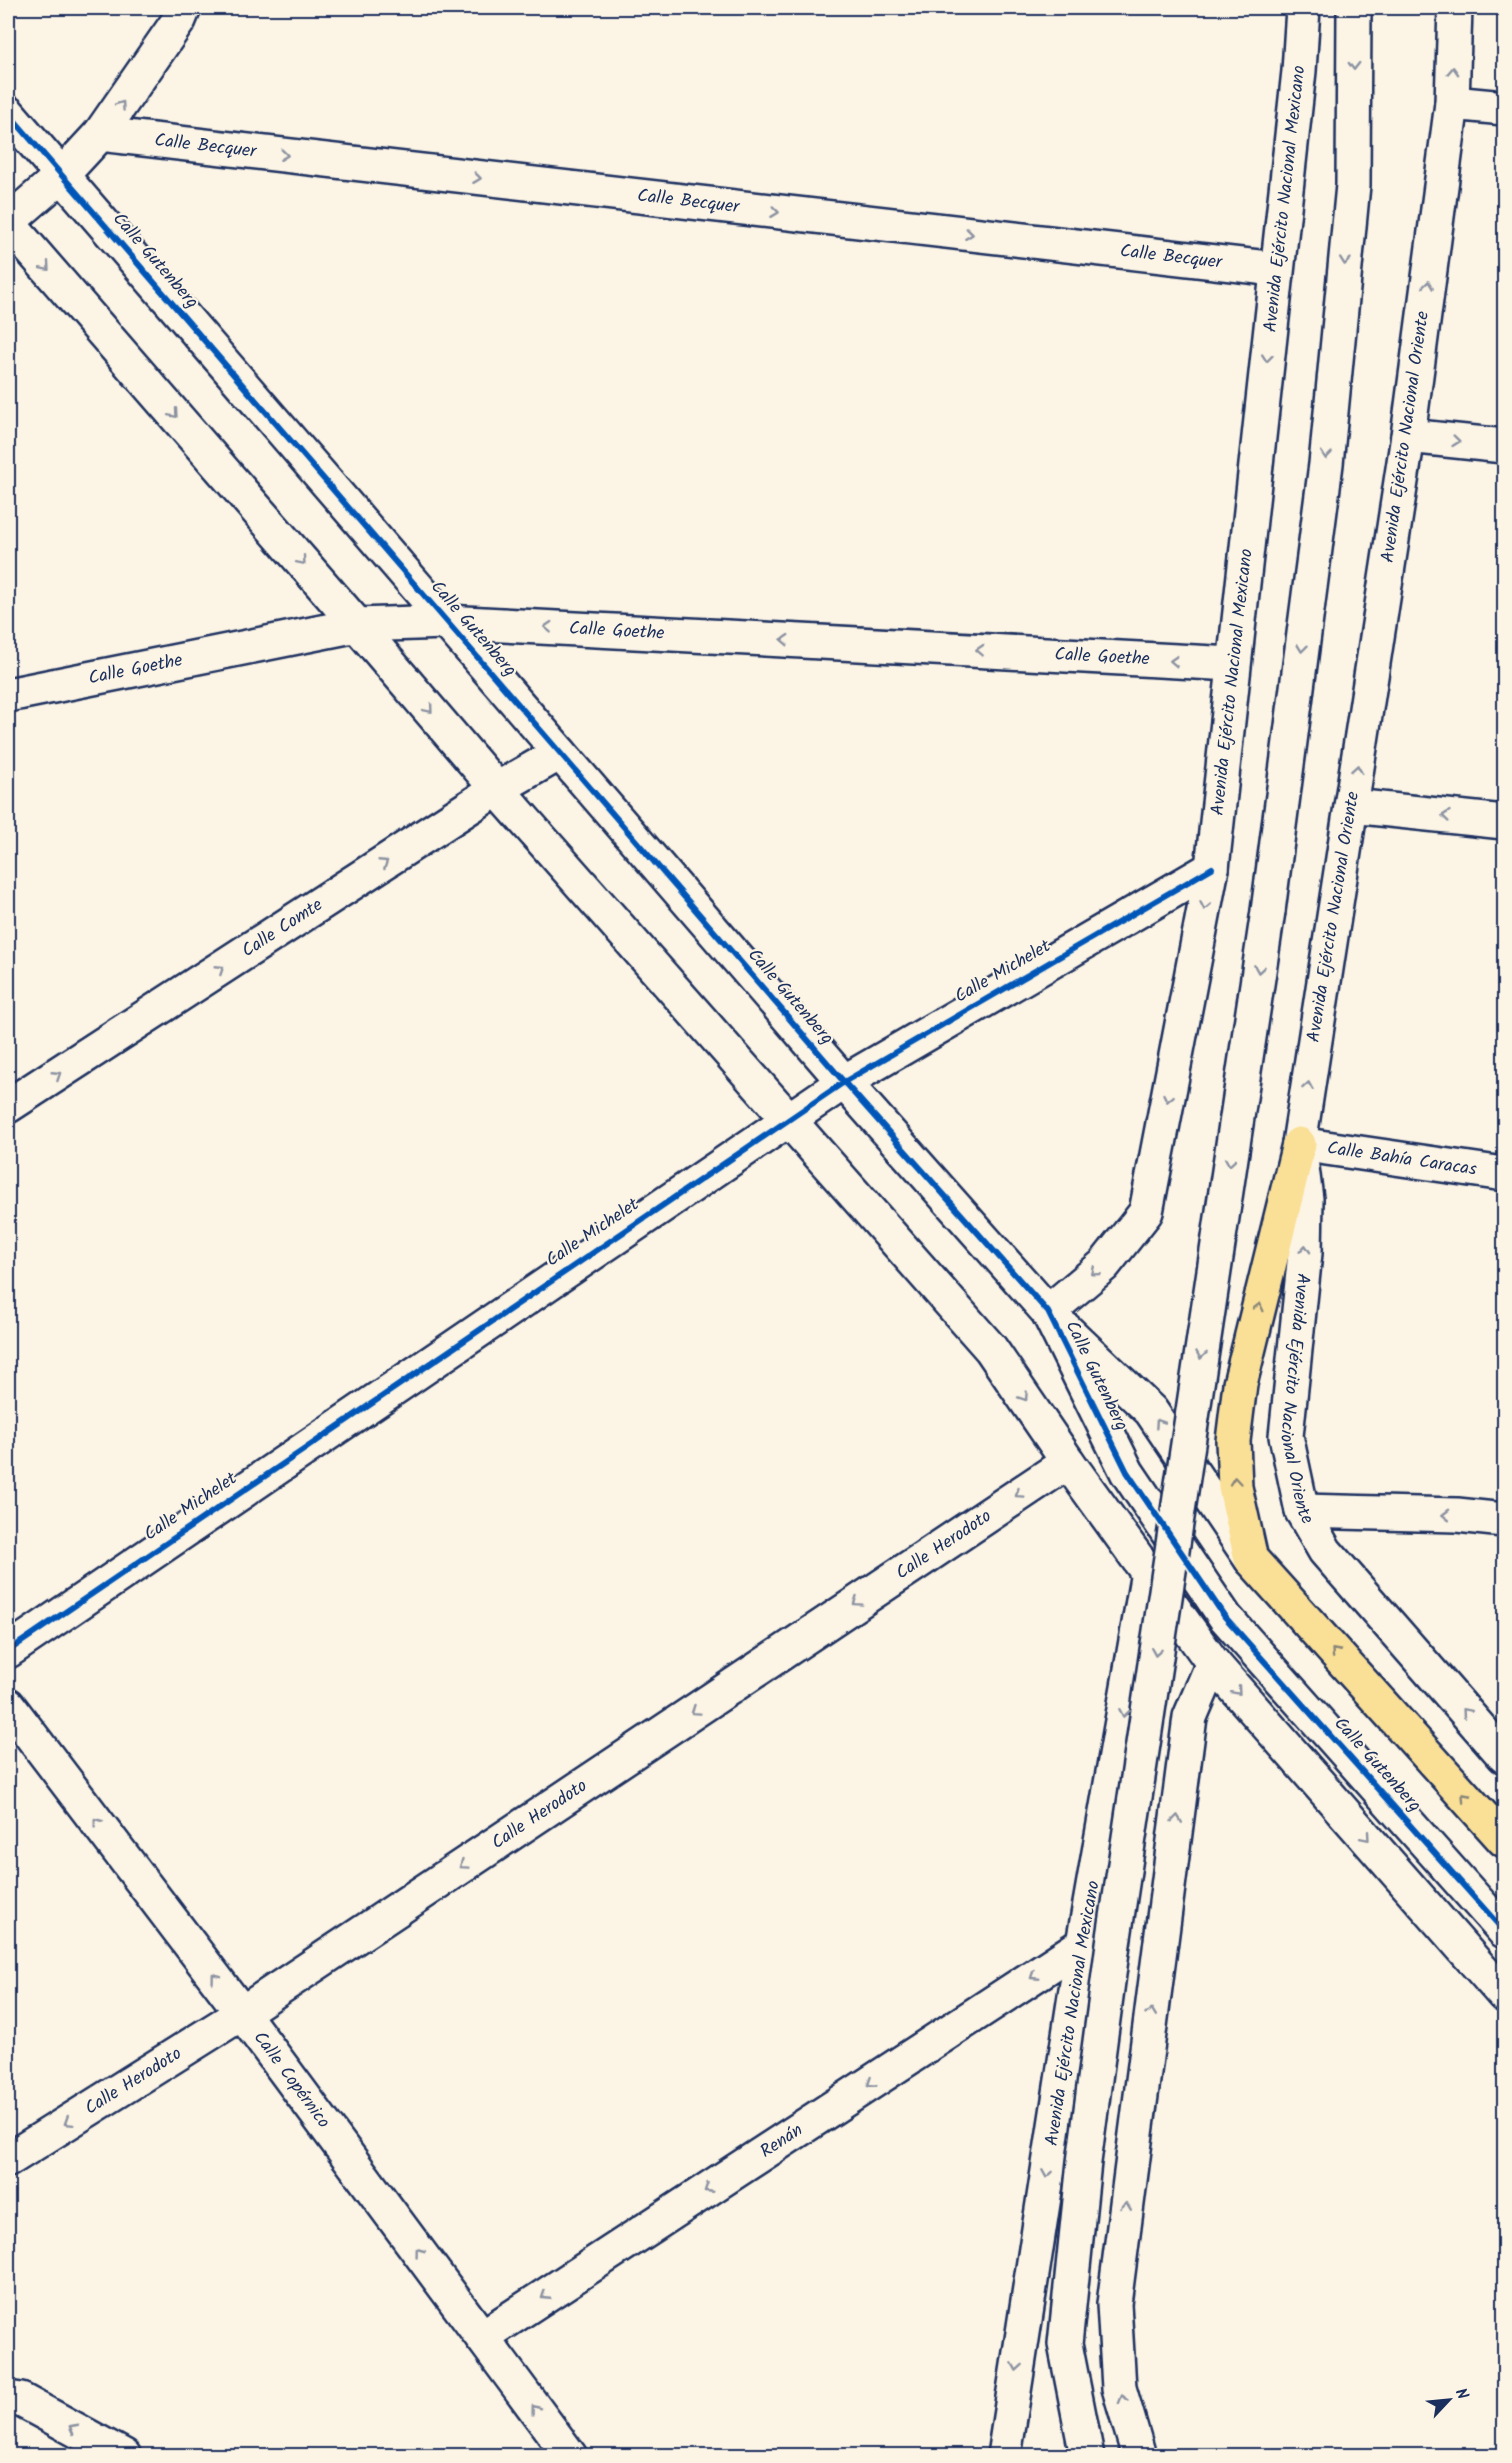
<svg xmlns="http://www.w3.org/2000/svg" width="1512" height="2463" font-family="Kalam,sans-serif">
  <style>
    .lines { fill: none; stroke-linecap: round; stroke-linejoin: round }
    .minor-casing { stroke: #1b2f5e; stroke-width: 38 }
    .tertiary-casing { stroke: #1b2f5e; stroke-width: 38 }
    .secondary-casing { stroke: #1b2f5e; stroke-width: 38 }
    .primary-casing { stroke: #1b2f5e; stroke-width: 38 }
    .minor { stroke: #fcf5e5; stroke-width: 33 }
    .tertiary { stroke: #fcf5e5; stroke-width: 33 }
    .secondary { stroke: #fcf5e5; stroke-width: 33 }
    .primary { stroke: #fadf96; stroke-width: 33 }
    .secondary-bridge-casing { stroke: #1b2f5e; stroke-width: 38; stroke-linecap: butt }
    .secondary-bridge { stroke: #fcf5e5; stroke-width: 33 }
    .cycleway-casing { stroke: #fcf5e5; stroke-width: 10 }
    .cycleway { stroke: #0057b8; stroke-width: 6 }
    .oneway { stroke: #8c92a2 }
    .oneway2 { stroke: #8a877a }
    .labels { text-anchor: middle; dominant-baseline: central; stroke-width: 4.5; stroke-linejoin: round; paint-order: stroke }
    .street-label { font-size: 18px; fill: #1b2f5e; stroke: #fcf5e5 }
  </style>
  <rect width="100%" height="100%" fill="#fcf5e5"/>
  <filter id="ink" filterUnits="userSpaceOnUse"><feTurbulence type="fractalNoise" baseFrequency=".0167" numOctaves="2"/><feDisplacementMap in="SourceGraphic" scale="12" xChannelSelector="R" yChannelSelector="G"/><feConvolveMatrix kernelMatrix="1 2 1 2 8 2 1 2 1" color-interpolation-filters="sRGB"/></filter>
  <g filter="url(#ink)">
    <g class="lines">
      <defs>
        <g id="minor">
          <polyline points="1452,103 1504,108"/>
          <path id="s1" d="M100 134 1276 269"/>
          <polyline points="1408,436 1504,446"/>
          <path id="s2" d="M8 695 357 625 446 622 1233 664"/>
          <polyline points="1352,806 1504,822"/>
          <path id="s3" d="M8 1106 497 789 560 753"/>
          <path id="s4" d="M1299 1144 1504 1174"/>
          <polyline points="1302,1511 1457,1515 1504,1520"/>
          <polyline points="8,1651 844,1082 1212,868"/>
          <path id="s5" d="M8 1705 242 2013 570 2456"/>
          <path id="s6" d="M8 2160 242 2013 1068 1462"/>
          <path id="s7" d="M482 2337 1083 1944"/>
        </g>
        <g id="tertiary">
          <polyline points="8,113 844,1082 1048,1312 1127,1472 1225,1617 1504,1931"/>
          <polyline points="8,222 62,175 100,134 179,20 184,8"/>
          <polyline points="8,223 357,625 497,789 991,1349 1068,1462 1213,1663 1504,1995"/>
          <polyline points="1064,1328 1151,1411 1251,1559"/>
          <polyline points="8,2398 21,2400 124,2456"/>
          <path id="s8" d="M1004 2456 1083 1944 1148 1572"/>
          <polyline points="1139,2456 1119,2388 1114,2304 1190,1717 1213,1663"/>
        </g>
        <g id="secondary">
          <path id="s9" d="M1455 8 1452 103 1408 436 1299 1144 1306 1199 1305 1253 1286 1436 1302 1511 1325 1551 1504 1756"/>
          <polyline points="1268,911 1326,464 1353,185 1354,8"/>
          <path id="s10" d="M1048 1312 1104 1265 1146 1212 1212 868 1299 71 1303 8"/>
        </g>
        <polyline id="primary" points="1299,1144 1240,1384 1233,1441 1235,1487 1251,1559 1504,1840"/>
      </defs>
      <use href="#minor" class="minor-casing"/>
      <use href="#tertiary" class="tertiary-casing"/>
      <use href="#secondary" class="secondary-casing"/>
      <use href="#primary" class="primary-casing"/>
      <use href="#minor" class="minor"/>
      <use href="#tertiary" class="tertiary"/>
      <use href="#secondary" class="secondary"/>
      <use href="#primary" class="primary"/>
      <defs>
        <polyline id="secondary-bridge" points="1087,2456 1065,2344 1084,2162 1113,1944 1268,911"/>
      </defs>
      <use href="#secondary-bridge" class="secondary-bridge-casing"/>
      <use href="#secondary-bridge" class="secondary-bridge"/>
      <defs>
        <g id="cycleway">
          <polyline points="8,113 844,1082 1048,1312 1127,1472 1225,1617 1504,1931"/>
          <polyline points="8,1651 844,1082 1212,868"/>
        </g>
      </defs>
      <use href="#cycleway" class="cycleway-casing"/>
      <use href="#cycleway" class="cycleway"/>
    </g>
    <defs><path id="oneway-chevron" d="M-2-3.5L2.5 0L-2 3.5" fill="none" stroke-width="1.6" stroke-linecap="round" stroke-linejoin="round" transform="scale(1.5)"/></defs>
    <g class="oneway">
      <use href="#oneway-chevron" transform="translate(1354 66) rotate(90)"/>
      <use href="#oneway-chevron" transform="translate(1453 71) rotate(-88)"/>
      <use href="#oneway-chevron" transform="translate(121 105) rotate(-55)"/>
      <use href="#oneway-chevron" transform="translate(284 155) rotate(7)"/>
      <use href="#oneway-chevron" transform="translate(477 178) rotate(7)"/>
      <use href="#oneway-chevron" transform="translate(775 212) rotate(7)"/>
      <use href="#oneway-chevron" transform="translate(969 234) rotate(7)"/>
      <use href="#oneway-chevron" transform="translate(1345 261) rotate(96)"/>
      <use href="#oneway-chevron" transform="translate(46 267) rotate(49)"/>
      <use href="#oneway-chevron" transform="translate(1428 285) rotate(-82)"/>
      <use href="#oneway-chevron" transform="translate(1267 358) rotate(96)"/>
      <use href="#oneway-chevron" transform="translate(174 414) rotate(49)"/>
      <use href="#oneway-chevron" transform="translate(1456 441) rotate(6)"/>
      <use href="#oneway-chevron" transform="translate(1326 455) rotate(96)"/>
      <use href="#oneway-chevron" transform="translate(302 561) rotate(49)"/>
      <use href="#oneway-chevron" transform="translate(548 627) rotate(-177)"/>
      <use href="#oneway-chevron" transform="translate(785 640) rotate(-177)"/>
      <use href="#oneway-chevron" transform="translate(1302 648) rotate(97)"/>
      <use href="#oneway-chevron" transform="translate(980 650) rotate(-177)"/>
      <use href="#oneway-chevron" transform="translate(1174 661) rotate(-177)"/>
      <use href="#oneway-chevron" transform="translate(429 709) rotate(50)"/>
      <use href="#oneway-chevron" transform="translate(1357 769) rotate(-81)"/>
      <use href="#oneway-chevron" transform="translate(1446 816) rotate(-174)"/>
      <use href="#oneway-chevron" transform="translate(384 863) rotate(-33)"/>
      <use href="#oneway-chevron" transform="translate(1205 906) rotate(101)"/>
      <use href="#oneway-chevron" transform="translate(220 969) rotate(-33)"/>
      <use href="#oneway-chevron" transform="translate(1259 969) rotate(99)"/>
      <use href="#oneway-chevron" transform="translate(57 1075) rotate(-33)"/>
      <use href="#oneway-chevron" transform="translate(1308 1086) rotate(-81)"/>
      <use href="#oneway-chevron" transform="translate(1168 1098) rotate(101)"/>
      <use href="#oneway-chevron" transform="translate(1230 1162) rotate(99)"/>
      <use href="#oneway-chevron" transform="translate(1305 1249) rotate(-87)"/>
      <use href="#oneway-chevron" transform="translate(1095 1272) rotate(140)"/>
      <use href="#oneway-chevron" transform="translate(1201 1355) rotate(99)"/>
      <use href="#oneway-chevron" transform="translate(1024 1397) rotate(56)"/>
      <use href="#oneway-chevron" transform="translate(1159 1423) rotate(-124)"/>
      <use href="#oneway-chevron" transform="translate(1019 1494) rotate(146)"/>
      <use href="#oneway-chevron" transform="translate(1446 1515) rotate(-179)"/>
      <use href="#oneway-chevron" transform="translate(857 1602) rotate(146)"/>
      <use href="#oneway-chevron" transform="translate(1156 1652) rotate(99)"/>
      <use href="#oneway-chevron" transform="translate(1237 1691) rotate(49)"/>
      <use href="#oneway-chevron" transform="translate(695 1711) rotate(146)"/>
      <use href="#oneway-chevron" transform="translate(1466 1712) rotate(-131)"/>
      <use href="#oneway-chevron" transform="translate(1124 1713) rotate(100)"/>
      <use href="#oneway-chevron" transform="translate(1177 1819) rotate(-83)"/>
      <use href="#oneway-chevron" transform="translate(97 1822) rotate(-127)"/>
      <use href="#oneway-chevron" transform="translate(1366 1837) rotate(49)"/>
      <use href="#oneway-chevron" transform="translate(463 1865) rotate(146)"/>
      <use href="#oneway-chevron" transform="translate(1034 1976) rotate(147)"/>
      <use href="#oneway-chevron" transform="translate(215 1977) rotate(-127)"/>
      <use href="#oneway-chevron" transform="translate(1151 2012) rotate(-83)"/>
      <use href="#oneway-chevron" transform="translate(871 2083) rotate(147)"/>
      <use href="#oneway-chevron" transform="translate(68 2122) rotate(148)"/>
      <use href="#oneway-chevron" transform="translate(1047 2174) rotate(99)"/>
      <use href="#oneway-chevron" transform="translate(708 2189) rotate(147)"/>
      <use href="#oneway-chevron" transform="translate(1126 2206) rotate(-83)"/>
      <use href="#oneway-chevron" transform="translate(419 2252) rotate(-127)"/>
      <use href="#oneway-chevron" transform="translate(545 2296) rotate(147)"/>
      <use href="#oneway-chevron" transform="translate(1017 2367) rotate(99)"/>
      <use href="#oneway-chevron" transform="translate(1123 2399) rotate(-106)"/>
      <use href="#oneway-chevron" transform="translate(535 2409) rotate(-127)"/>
      <use href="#oneway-chevron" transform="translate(73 2428) rotate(-152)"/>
    </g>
    <g class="oneway2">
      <use href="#oneway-chevron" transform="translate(1259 1307) rotate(-76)"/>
      <use href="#oneway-chevron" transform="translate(1235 1481) rotate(-95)"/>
      <use href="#oneway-chevron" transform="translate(1335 1652) rotate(-132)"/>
      <use href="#oneway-chevron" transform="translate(1465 1797) rotate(-132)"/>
    </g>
  </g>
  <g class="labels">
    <g class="street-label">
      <text stroke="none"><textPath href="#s1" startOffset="106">Calle Becquer</textPath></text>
      <text stroke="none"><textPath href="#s10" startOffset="1164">Avenida Ejército Nacional Mexicano</textPath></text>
      <text stroke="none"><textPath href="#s1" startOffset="592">Calle Becquer</textPath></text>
      <text stroke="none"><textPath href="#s1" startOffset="1078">Calle Becquer</textPath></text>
      <text transform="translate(155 261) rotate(49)">Calle Gutenberg</text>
      <text transform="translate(1406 437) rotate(-82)">Avenida Ejército Nacional Oriente</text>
      <text transform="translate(473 629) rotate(49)">Calle Gutenberg</text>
      <text stroke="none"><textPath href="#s2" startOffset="616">Calle Goethe</textPath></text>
      <text stroke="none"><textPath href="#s2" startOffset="1102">Calle Goethe</textPath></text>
      <text stroke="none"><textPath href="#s2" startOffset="130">Calle Goethe</textPath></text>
      <text stroke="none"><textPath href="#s10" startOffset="678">Avenida Ejército Nacional Mexicano</textPath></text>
      <text transform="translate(1334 917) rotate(-81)">Avenida Ejército Nacional Oriente</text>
      <text stroke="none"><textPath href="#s3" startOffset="327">Calle Comte</textPath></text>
      <text transform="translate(1003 972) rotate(-30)">Calle Michelet</text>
      <text transform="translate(790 997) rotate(49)">Calle Gutenberg</text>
      <text stroke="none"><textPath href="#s4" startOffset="104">Calle Bahía Caracas</textPath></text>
      <text transform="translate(593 1233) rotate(-34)">Calle Michelet</text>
      <text transform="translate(1096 1376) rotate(64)">Calle Gutenberg</text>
      <text stroke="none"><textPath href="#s9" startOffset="1404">Avenida Ejército Nacional Oriente</textPath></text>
      <text transform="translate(191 1507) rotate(-34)">Calle Michelet</text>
      <text stroke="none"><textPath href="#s6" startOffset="1120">Calle Herodoto</textPath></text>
      <text transform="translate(1377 1765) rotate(48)">Calle Gutenberg</text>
      <text stroke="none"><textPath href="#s6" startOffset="634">Calle Herodoto</textPath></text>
      <text stroke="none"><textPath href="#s8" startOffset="448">Avenida Ejército Nacional Mexicano</textPath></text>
      <text stroke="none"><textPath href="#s5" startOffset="470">Calle Copérnico</textPath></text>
      <text stroke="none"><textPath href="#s6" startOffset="148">Calle Herodoto</textPath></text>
      <text stroke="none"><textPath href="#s7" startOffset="358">Renán</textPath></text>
    </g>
  </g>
  <rect width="1512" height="2463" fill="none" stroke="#fcf5e5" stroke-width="30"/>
  <rect x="15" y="15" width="1482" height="2433" fill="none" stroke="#1b2f5e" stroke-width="2" filter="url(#ink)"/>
  <g transform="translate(1449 2400) rotate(64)" stroke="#fcf5e5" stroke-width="4.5" paint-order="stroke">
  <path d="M0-4.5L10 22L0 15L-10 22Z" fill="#1b2f5e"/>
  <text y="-9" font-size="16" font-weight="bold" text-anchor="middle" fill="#1b2f5e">N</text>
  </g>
</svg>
